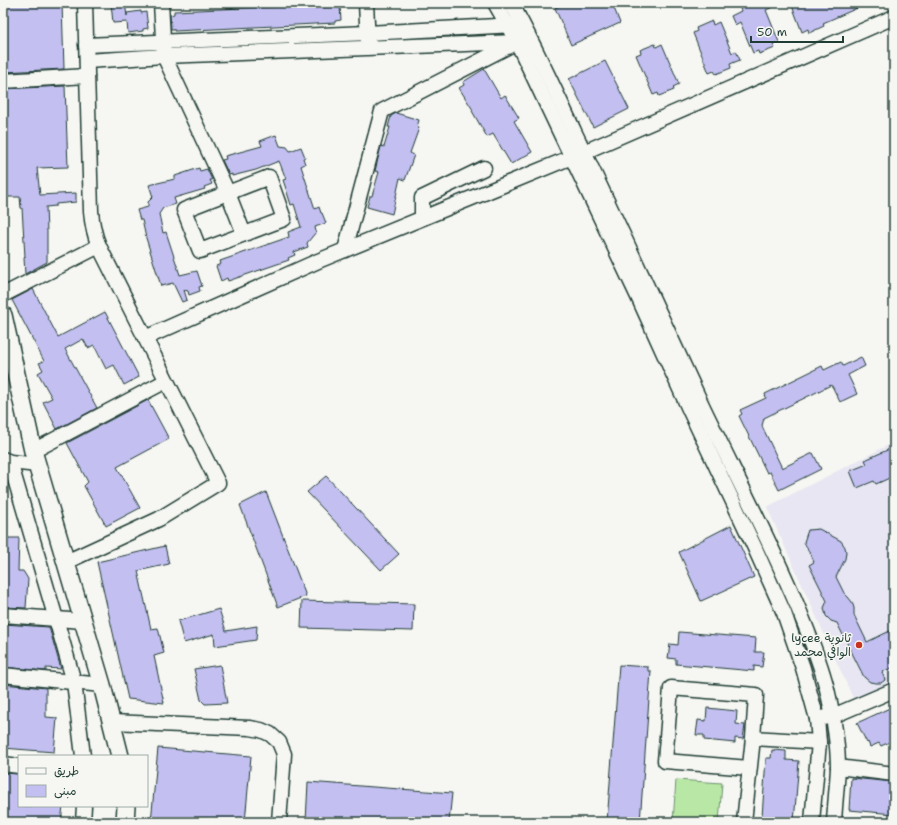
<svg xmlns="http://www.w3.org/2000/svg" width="897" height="825" font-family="'Shantell Sans','Playpen Sans Arabic',sans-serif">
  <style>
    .built { fill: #e7e6f2 }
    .green { fill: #b9e8a6; stroke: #6c926d }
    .building { fill: #c3bff1; stroke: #1f3d34 }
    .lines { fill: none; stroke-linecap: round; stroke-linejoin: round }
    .minor-casing { stroke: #1f3d34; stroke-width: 17 }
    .major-casing { stroke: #1f3d34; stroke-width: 20 }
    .minor { stroke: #f6f6f2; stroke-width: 14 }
    .major { stroke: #f6f6f2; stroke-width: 17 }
    .poi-dot { fill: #c8321e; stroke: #f6f6f2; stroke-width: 1.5 }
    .labels { text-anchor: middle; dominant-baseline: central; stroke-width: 3; stroke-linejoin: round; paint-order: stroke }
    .poi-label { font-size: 12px; fill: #1f3d34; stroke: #f6f6f2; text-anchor: end }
  </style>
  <rect width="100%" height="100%" fill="#f6f6f2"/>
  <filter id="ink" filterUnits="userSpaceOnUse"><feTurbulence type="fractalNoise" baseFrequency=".025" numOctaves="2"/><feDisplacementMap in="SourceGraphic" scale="8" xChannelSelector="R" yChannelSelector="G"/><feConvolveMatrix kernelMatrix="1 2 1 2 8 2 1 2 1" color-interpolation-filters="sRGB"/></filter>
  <g filter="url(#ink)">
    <polygon class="built" points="894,442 894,682 853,698 767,507"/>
    <polygon class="green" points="676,780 722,783 719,822 673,822"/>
    <g class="building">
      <polygon points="3,3 62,3 64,69 3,72"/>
      <polygon points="111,3 125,3 127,16 127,13 141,11 141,13 146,12 148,28 143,29 143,31 128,33 127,22 113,23"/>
      <polygon points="567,3 612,3 620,23 571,45 555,8"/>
      <polygon points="752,3 782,3 766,10 779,42 773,45 775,48 759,54 758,51 753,53 740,22 735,25 731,16 741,11 740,8"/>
      <polygon points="791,3 869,3 823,23 824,26 809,33 808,29 802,32"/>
      <polygon points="312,5 312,8 340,6 341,20 335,21 335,23 174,31 174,29 171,29 170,15 174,14 174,11"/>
      <polygon points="712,21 713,25 719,22 732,53 736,51 740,60 730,64 731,68 716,74 714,71 709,73 693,33 697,31 696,28"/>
      <polygon points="655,44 656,47 662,44 679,84 673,87 674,90 659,96 658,93 653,95 636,55 641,53 640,50"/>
      <polygon points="605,61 629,109 593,127 569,79"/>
      <polygon points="484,69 501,98 505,95 519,118 514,121 532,152 511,164 493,134 487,137 472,111 473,110 459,88 464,85 463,82"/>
      <polygon points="65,86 68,167 37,168 40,195 76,193 76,202 56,204 56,206 46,207 47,232 47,262 25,274 24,258 25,257 22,208 21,208 20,197 6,197 3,171 3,89"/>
      <polygon points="396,113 419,120 417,127 419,128 410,153 414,155 405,180 400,178 392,214 367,207 370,196 372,196 379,172 375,171 381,146 384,147 390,127 388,127 391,116"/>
      <polygon points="276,135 280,146 287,147 290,151 301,147 305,157 303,158 305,164 301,166 315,209 319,207 321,213 322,213 326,223 315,227 316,232 307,243 308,247 294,252 295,255 288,258 289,260 228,281 227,278 221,281 216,266 221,264 220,261 289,237 288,232 301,227 294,204 291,205 286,189 283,180 286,179 279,161 256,170 232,176 232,174 229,175 222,160 226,159 225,156 262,146 260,141"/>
      <polygon points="199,168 200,171 207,169 212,180 210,180 212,184 204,187 205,189 174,198 176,204 163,208 159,214 163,233 166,232 180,275 197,271 202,286 199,287 200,291 189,295 188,291 184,290 187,300 182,302 173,283 161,286 146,238 142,220 140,220 137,210 148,207 148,202 153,197 149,185 175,179 175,176"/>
      <polygon points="33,289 58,337 105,312 139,377 124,385 114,365 106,369 94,345 88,348 83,339 65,349 97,408 57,429 43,402 52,398 38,373 43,370 39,363 44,361 12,300"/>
      <polygon points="861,357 865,366 848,375 857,394 840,402 832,386 831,386 831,385 764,418 762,426 782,468 813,453 821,469 779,490 770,472 767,473 739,416 742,414 740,410 766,398 765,394 822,366 824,370 841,362 843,366"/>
      <polygon points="148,400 169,439 117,467 140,508 106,526 84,486 88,482 67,443"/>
      <polygon points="894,447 894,476 876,484 874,481 857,488 850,471 867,464 865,460"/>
      <polygon points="326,476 399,554 381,570 307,492"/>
      <polygon points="266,492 306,596 278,607 240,505"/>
      <polygon points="731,525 754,577 701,601 679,552"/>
      <polygon points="819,529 841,541 845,547 846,552 845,559 836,577 844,593 848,597 852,602 854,608 854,615 867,642 894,629 894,667 882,672 885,680 881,683 876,683 870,682 864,677 837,623 831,621 826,616 824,608 827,601 809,565 814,562 804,542 808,530"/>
      <polygon points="3,538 19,538 18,571 23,571 28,579 26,608 3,607"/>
      <polygon points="165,546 169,564 138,571 151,629 158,628 164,653 154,656 164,703 128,699 97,562"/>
      <polygon points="302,601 414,604 413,631 301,628"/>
      <polygon points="219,609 226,631 257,626 256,640 215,646 214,634 184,643 178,621"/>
      <polygon points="3,624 49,627 61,669 46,668 46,671 3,667"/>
      <polygon points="679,632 756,638 755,652 764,652 762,667 754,666 754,671 676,664 676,659 668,658 670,644 678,645"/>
      <polygon points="220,665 227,703 205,704 201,700 194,669"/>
      <polygon points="619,665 648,667 648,671 651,671 640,822 607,822"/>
      <polygon points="3,684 46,688 46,717 57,718 54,752 3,748"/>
      <polygon points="894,706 894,740 881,746 879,743 870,747 868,742 867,743 857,723"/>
      <polygon points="707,708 737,711 736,724 745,725 743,739 735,738 735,743 704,740 704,735 696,735 698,720 706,721"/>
      <polygon points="158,748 251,756 245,822 151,822"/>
      <polygon points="772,750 786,751 786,760 799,761 794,822 764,822 765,817 762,817 766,758 771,758"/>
      <polygon points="3,773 19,774 19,806 63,806 61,822 3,822"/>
      <polygon points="851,778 894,782 894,814 849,810"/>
      <polygon points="308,782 452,793 449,822 306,822"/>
    </g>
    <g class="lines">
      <defs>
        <g id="minor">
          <polyline points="161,3 164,56 228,193 244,234"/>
          <polyline points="366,3 368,43"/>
          <polyline points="495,3 517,42 640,301 689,409 754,546 784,613 803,668 817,719"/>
          <path d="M511 3C534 44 554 88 574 131 617 221 659 312 701 403 733 470 768 536 797 605 808 632 820 660 827 689 833 714 838 742 838 768 837 786 835 804 834 822"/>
          <polyline points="86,45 367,33 516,25"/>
          <polyline points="87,61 164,56 517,42 524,41"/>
          <polyline points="3,81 87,76"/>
          <polygon points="269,177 284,219 200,251 184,210"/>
          <polyline points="422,218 422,198 484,168"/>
          <polyline points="345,250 382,111 513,44"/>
          <polyline points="3,295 99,246"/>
          <polyline points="145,338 318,261 584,152 894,17"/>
          <polyline points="33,451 166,381"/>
          <polyline points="3,459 10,462 38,465"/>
          <polyline points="10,462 56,619 74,682 83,756"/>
          <path d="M66 562 159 519 218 483 99 246C94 234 92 224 91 211L85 3"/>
          <polyline points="3,615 83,621"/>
          <polyline points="3,675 102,685"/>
          <polyline points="112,722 250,728 261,730 270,734 279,742 284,754 279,822"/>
          <polyline points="3,764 19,766"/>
          <polyline points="838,767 894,774"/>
          <polyline points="749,768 665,761 671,688 756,695 753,738"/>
          <polyline points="83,822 84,806"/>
          <polyline points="744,822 753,738 819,742"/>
          <polyline points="812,822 819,742 817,719 833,716 894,690"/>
        </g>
        <g id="major">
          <polyline points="3,315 33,451 102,685 120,756"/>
          <polyline points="125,822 126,806"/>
        </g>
      </defs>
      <use href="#minor" class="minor-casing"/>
      <use href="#major" class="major-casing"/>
      <use href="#minor" class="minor"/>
      <use href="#major" class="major"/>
    </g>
  </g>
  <circle class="poi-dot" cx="859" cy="645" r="4"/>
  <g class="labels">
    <g class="poi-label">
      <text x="851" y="638">lycee ثانوية<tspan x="851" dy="14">الوافي محمد</tspan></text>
    </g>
  </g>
  <rect width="897" height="825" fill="none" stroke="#f6f6f2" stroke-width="16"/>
  <rect x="8" y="8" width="881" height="809" fill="none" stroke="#1f3d34" stroke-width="1.5" filter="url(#ink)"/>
  <rect x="18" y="755" width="130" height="52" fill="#f6f6f2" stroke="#a0aca6"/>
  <rect x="26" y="768" width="20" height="6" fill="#f6f6f2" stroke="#a0aca6"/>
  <text x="54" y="775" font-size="12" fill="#1f3d34">طريق</text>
  <rect x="26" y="785" width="20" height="12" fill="#c3bff1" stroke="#a0aca6"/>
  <text x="54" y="795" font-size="12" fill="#1f3d34">مبنى</text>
  <path d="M751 36v6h92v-6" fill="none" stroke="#1f3d34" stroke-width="2"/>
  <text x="757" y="36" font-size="12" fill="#1f3d34" stroke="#f6f6f2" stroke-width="3" paint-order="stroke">50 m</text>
</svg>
